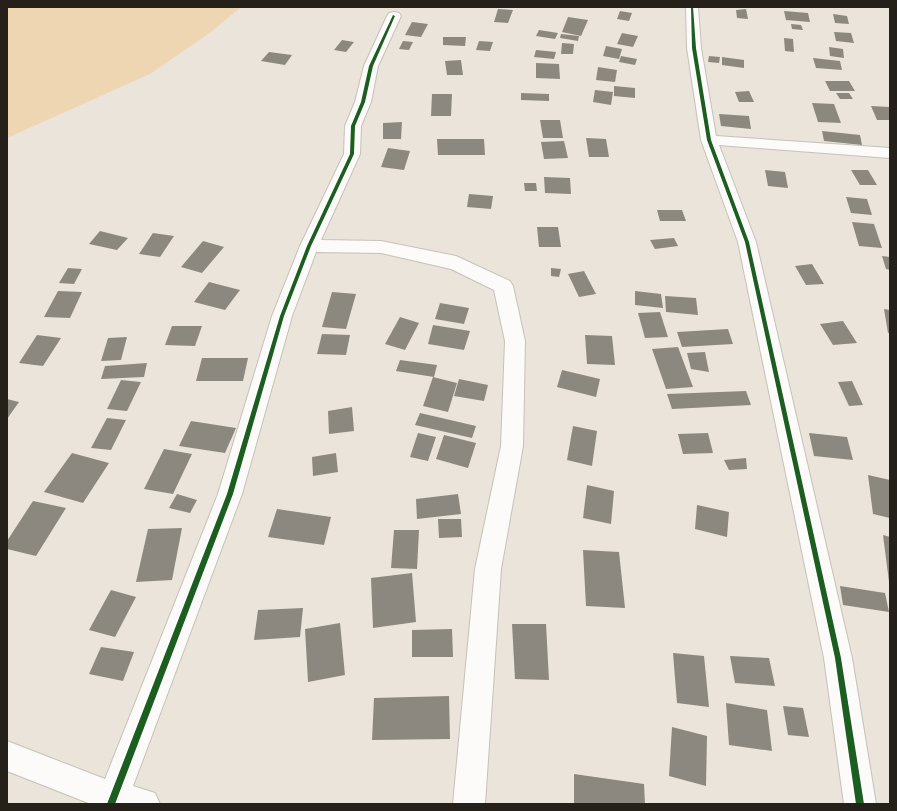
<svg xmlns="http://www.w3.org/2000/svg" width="897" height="811" font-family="'Nunito Sans',sans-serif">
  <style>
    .green { fill: #efd6b2 }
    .building { fill: #8c8880 }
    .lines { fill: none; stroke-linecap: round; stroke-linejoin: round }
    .minor-casing { stroke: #c6c0b8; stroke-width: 2 }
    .minor { fill: #fcfbf9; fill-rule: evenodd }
    .cycleway-casing { stroke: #fff; stroke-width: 3 }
    .cycleway { fill: #1b5e20; fill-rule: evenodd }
  </style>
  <rect width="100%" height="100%" fill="#ebe4da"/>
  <polygon class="green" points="7,7 241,7 211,32 150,74 7,138"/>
  <g class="building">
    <polygon points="498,9 513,10 508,23 494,22"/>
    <polygon points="746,9 748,19 737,18 736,10"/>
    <polygon points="620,11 632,13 629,21 617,19"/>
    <polygon points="784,11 808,13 810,22 786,20"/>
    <polygon points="833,14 847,16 849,24 835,23"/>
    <polygon points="568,17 588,20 581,36 562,32"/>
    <polygon points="412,22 428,24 421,37 405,35"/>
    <polygon points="791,24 801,25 803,30 792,29"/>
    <polygon points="539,30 558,33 555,39 536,36"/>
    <polygon points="834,32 851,33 854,43 836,41"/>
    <polygon points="622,33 638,36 633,47 617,44"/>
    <polygon points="561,34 579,36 578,41 560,38"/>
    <polygon points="443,37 466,37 465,46 443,45"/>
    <polygon points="784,38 793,39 794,52 785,51"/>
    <polygon points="342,40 354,42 346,52 334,50"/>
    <polygon points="403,41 413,42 409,50 399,49"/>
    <polygon points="479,41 493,42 490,51 476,50"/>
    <polygon points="562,43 574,44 573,54 561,54"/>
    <polygon points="606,46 622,49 619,59 603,56"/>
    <polygon points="829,47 843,49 844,58 830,56"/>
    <polygon points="536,50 556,52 554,59 534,57"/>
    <polygon points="269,52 292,55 285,65 261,61"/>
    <polygon points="621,56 637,59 635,65 619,62"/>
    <polygon points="709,56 720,57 719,63 708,62"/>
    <polygon points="722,57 744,60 744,68 722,65"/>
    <polygon points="813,58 840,61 842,70 816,68"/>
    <polygon points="461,60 463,75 447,75 445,61"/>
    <polygon points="536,63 559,64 560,79 536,78"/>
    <polygon points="598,67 617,70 615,82 596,80"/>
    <polygon points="825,81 849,81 855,91 830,91"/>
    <polygon points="614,86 635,88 635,98 614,96"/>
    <polygon points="595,90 613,92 611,105 593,102"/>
    <polygon points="749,91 754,102 739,102 735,92"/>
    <polygon points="521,93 549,94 549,101 521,100"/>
    <polygon points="836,93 849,93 853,99 840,99"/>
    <polygon points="432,94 452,94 451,116 431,116"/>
    <polygon points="812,103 834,104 841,123 818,122"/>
    <polygon points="871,106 890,107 890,120 877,120"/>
    <polygon points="719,114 749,116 751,129 721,126"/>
    <polygon points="540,120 560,120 563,138 543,138"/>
    <polygon points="402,122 401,139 383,139 383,123"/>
    <polygon points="822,131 860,135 862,145 824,141"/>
    <polygon points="586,138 606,139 609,157 589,157"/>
    <polygon points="437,139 484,139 485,155 438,155"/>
    <polygon points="564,141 568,158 544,159 541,142"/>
    <polygon points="388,148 410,151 404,170 381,167"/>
    <polygon points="765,170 785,172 788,188 768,186"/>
    <polygon points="851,170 868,170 877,185 860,185"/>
    <polygon points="544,177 570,178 571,194 545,193"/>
    <polygon points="524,183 536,183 537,191 525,191"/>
    <polygon points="469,194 493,196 491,209 467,207"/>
    <polygon points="846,197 867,199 872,215 851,213"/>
    <polygon points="657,210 682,210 686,221 660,221"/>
    <polygon points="852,222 874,224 882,248 859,246"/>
    <polygon points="537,227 558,227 561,247 539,247"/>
    <polygon points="100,231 128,238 117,250 89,244"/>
    <polygon points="153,233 174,236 160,257 139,254"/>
    <polygon points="674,238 678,246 655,249 650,240"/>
    <polygon points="203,241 224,247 202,273 181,267"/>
    <polygon points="882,256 890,257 890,270 886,269"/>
    <polygon points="812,264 824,284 806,285 795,266"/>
    <polygon points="68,268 82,269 74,284 59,283"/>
    <polygon points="551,268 561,269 559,277 551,276"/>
    <polygon points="584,271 596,294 579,297 568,274"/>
    <polygon points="209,282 240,290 225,310 194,302"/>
    <polygon points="58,291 82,292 70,318 44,317"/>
    <polygon points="635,291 661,294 663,308 635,305"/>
    <polygon points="332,292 356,294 346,329 322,327"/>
    <polygon points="665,296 696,298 698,315 666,312"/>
    <polygon points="440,303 469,308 464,324 435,319"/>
    <polygon points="884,309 890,310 890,333 888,333"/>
    <polygon points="660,312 668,337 645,338 638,313"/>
    <polygon points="400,317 419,323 405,350 385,344"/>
    <polygon points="843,321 857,343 833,345 820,324"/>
    <polygon points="433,325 470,331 464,350 428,344"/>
    <polygon points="172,326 202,326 195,346 165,345"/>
    <polygon points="728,329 733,344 682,347 677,332"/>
    <polygon points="322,334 350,335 346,355 317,354"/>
    <polygon points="37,335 61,338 43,366 19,363"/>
    <polygon points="585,335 612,336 615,365 587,364"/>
    <polygon points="127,337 121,360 101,361 108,338"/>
    <polygon points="678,347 693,387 666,389 652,349"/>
    <polygon points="705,352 709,372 691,369 687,353"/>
    <polygon points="202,358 248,358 243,381 196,381"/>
    <polygon points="400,360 437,365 434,377 396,371"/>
    <polygon points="147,363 144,377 101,379 105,366"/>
    <polygon points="562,370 600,379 596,397 557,387"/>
    <polygon points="433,377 457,383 448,412 423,406"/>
    <polygon points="459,379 488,385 484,401 454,396"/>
    <polygon points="121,380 141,382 127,411 107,409"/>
    <polygon points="852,381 863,405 849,406 838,382"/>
    <polygon points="746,391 751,405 672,409 667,394"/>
    <polygon points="7,399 19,402 7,419"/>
    <polygon points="352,407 354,431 329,434 328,411"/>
    <polygon points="420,413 476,426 472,438 415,425"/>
    <polygon points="107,418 126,420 111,450 91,448"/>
    <polygon points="191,421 236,428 225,453 179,446"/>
    <polygon points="573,426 597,431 592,466 567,460"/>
    <polygon points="418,433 436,437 428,461 410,457"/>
    <polygon points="708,433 713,453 683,454 678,434"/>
    <polygon points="809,433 847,437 853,460 814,456"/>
    <polygon points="444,435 476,443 468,468 436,459"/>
    <polygon points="164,449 192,454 173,494 144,489"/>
    <polygon points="72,453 109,463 83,503 44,492"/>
    <polygon points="336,453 338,472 313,476 312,457"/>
    <polygon points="746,458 747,469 729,470 724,460"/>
    <polygon points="868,475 890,480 890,518 873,514"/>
    <polygon points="587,485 614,491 611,524 583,518"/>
    <polygon points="177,494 197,500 190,513 169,508"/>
    <polygon points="458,494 461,514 417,519 416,499"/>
    <polygon points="33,501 66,508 36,556 7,549 7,541"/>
    <polygon points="697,505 729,512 727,537 695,529"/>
    <polygon points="277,509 331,517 324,545 268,537"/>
    <polygon points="438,519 461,519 462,537 439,538"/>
    <polygon points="182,528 172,580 136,582 148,529"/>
    <polygon points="394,530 419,530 417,569 391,568"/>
    <polygon points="883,535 890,537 890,581 889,582"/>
    <polygon points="583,550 619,552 625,608 586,606"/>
    <polygon points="412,573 416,622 373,628 371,578"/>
    <polygon points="840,586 885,593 889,612 843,605"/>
    <polygon points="111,590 136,597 115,637 89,630"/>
    <polygon points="303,608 300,637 254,640 258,610"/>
    <polygon points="340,623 345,675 308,682 305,629"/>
    <polygon points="512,624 546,624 549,680 515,679"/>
    <polygon points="452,629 453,657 412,657 412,630"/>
    <polygon points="101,647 134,652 123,681 89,674"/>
    <polygon points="673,653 704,656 709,707 677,703"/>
    <polygon points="730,656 769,658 775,686 735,683"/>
    <polygon points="449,696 450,739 372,740 374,698"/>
    <polygon points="726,703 767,710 772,751 729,745"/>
    <polygon points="783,706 803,708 809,737 788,735"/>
    <polygon points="672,727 707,736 706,786 669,776"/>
    <polygon points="574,774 644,784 645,804 574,804"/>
  </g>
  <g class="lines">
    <defs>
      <g id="minor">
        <polygon points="686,7 698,7 701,48 716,136 890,148 890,158 719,145 756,242 852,658 876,804 844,804 824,658 738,242 701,140 687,48"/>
        <polygon points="394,12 399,13 401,16 378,66 371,102 361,126 360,154 321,240 381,241 456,256 510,281 513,286 525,341 523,446 501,569 485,804 453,804 475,569 501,446 505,341 494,290 451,269 381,253 316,252 292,316 242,494 133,786 155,793 160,804 91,804 7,771 7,741 105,779 218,494 272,316 300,246 344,154 345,126 355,102 364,66 387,16 389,13"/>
      </g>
    </defs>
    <use href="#minor" class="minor-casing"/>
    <use href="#minor" class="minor"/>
    <defs>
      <g id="cycleway">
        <polygon points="691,7 693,7 696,48 711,140 749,242 841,658 864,804 856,804 835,658 745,242 707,140 692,48"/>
        <polygon points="393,15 395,16 373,66 365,102 355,126 354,154 311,246 284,316 233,494 115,804 107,804 227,494 280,316 307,246 350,154 351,126 361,102 369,66"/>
      </g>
    </defs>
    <use href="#cycleway" class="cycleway-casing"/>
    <use href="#cycleway" class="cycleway"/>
  </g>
  <rect width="897" height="811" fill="none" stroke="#25201a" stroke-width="16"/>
</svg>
